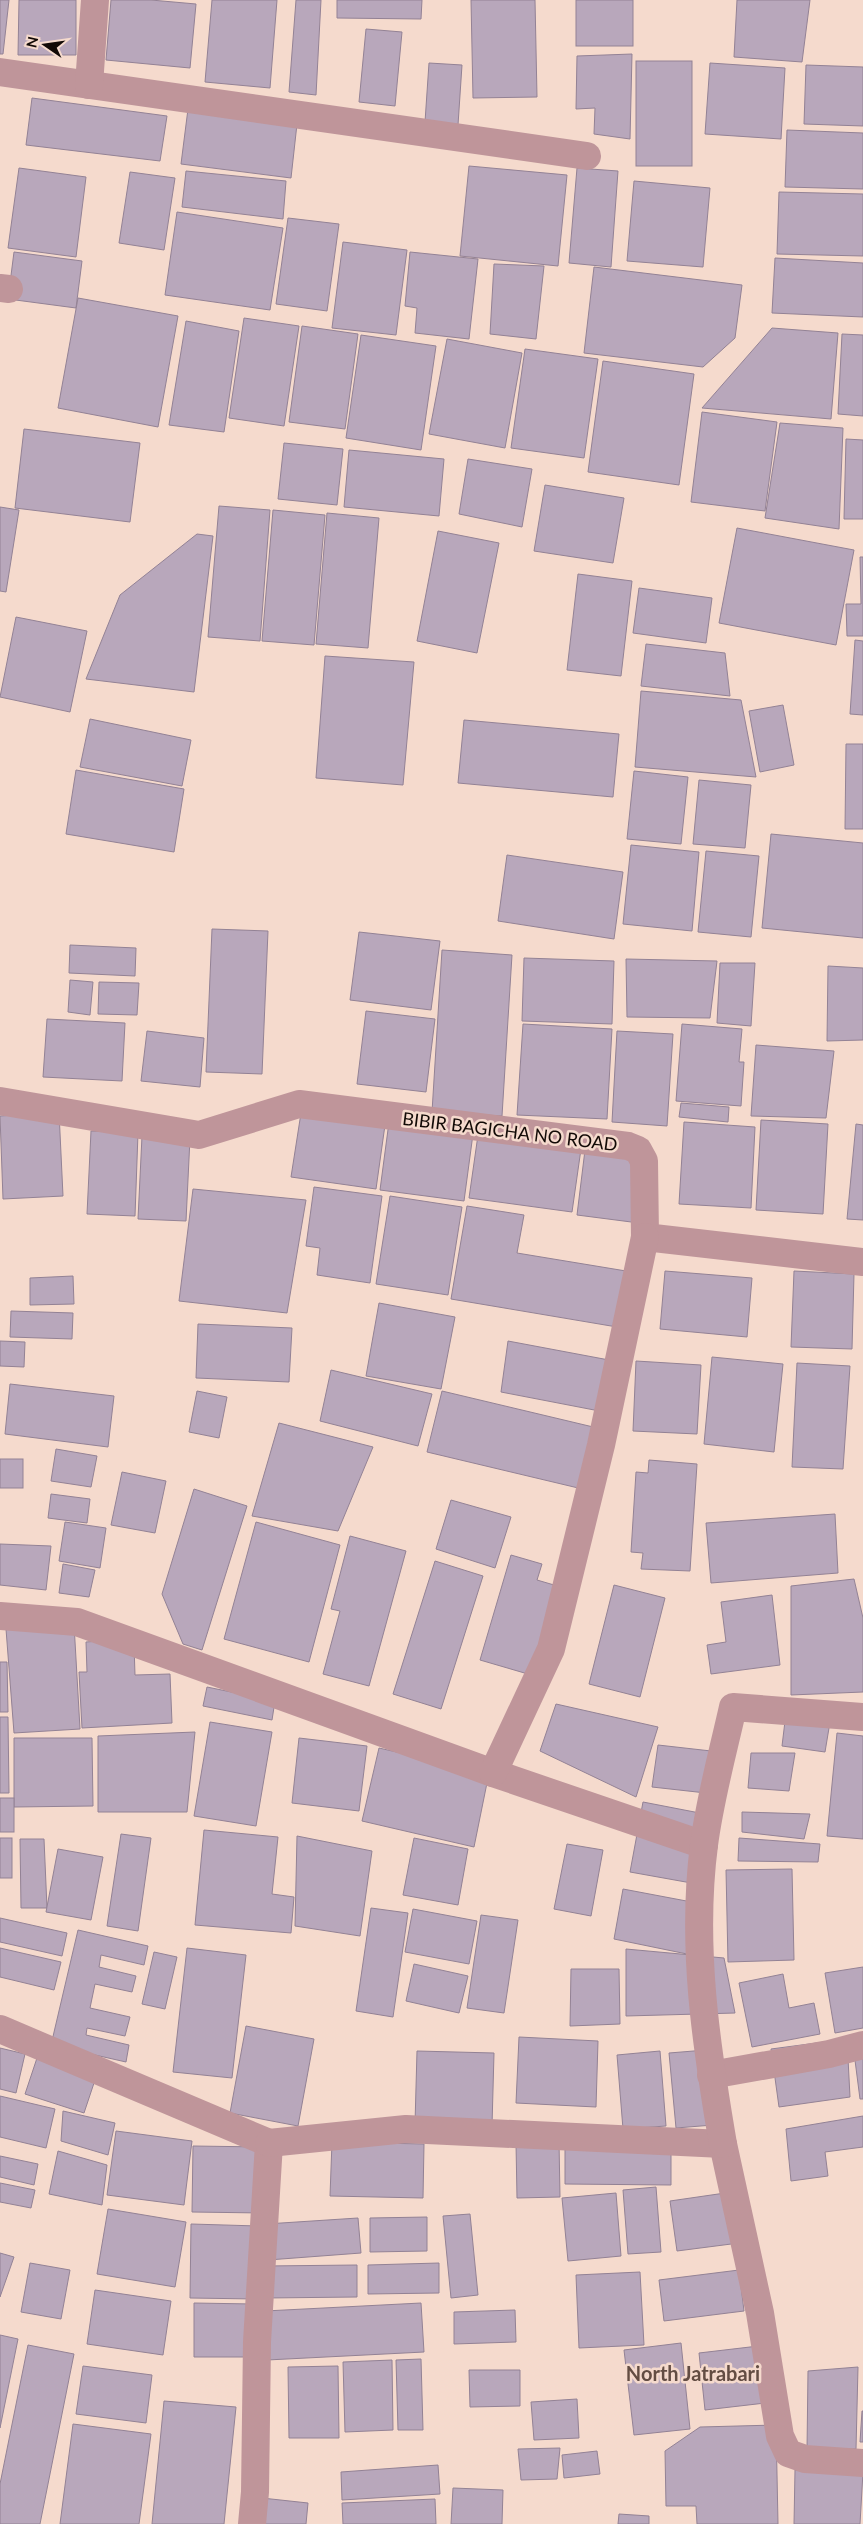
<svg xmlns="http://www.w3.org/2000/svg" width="863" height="2524" font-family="Lato,sans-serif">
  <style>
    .building { fill: #b8a7bb; stroke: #938295 }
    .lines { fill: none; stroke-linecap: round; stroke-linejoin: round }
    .street { stroke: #bf959a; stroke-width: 28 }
    .labels { text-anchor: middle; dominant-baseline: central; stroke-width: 5; stroke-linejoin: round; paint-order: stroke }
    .street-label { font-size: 18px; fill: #120a06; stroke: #f5dacd }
    .quarter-label { font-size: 20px; font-weight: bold; fill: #634d43; stroke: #f5dacd }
  </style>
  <rect width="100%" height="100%" fill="#f5dacd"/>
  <g class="building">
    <polygon points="0,0 9,0 3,54 0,54"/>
    <polygon points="19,0 76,0 76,55 18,55"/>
    <polygon points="111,0 151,0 196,4 190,68 106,60"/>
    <polygon points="212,0 277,0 270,88 205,82"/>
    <polygon points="296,0 321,0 316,95 289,92"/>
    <polygon points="337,0 422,0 421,19 337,18"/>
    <polygon points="471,0 535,0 537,97 473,98"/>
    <rect x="576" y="0" width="57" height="46"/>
    <polygon points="737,0 810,0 802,62 734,57"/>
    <polygon points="366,29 402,32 395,106 359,102"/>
    <polygon points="632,54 630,139 594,134 595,108 576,109 577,56"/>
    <rect x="636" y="61" width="56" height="105"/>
    <polygon points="429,63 462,65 458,125 425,122"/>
    <polygon points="710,63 785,68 781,139 705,134"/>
    <polygon points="806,65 863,67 863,126 804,124"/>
    <polygon points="32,98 167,116 160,161 26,145"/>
    <polygon points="188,109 297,124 291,178 181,164"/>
    <polygon points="787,130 863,133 863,189 785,187"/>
    <polygon points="469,166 567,175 558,266 460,256"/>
    <polygon points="19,168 86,177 76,257 8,248"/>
    <polygon points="577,168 618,171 611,267 569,263"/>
    <polygon points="186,171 286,181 283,219 182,207"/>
    <polygon points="130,172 175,178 164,250 119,243"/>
    <polygon points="634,181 710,188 703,267 627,261"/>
    <polygon points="779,192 863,194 863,256 777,254"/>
    <polygon points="177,212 283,228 270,310 165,295"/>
    <polygon points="288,218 339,224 327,311 276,304"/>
    <polygon points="343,242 407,250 396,335 332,328"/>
    <polygon points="14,252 82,261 76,308 8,299"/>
    <polygon points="410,252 478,259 469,339 415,333 417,308 405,306"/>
    <polygon points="775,258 863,263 863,317 772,313"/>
    <polygon points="494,264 544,266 536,339 490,334"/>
    <polygon points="594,267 742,285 735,338 703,367 584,353"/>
    <polygon points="78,298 178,316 158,427 58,408"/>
    <polygon points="244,318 299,326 284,426 229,418"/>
    <polygon points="186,321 239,331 224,432 169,425"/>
    <polygon points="302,326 358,334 345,429 289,422"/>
    <polygon points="772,328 838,333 831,419 702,408"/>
    <polygon points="842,334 863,335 863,416 838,414"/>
    <polygon points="361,335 436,346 421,450 346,438"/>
    <polygon points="447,339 522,353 505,448 429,434"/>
    <polygon points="525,349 598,359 584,458 511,448"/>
    <polygon points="603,361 694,374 679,485 588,472"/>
    <polygon points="702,412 777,422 765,511 691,502"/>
    <polygon points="780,423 843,428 839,529 765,518"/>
    <polygon points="24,429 140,443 130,522 15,508"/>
    <polygon points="846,439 863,440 863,519 844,519"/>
    <polygon points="284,443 343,449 337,505 278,499"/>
    <polygon points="349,450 444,459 439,516 344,507"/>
    <polygon points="468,459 532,469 522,527 459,514"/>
    <polygon points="545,485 624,498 613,563 534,551"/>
    <polygon points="219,506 270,510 260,641 208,637"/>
    <polygon points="0,507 19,510 6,592 0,591"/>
    <polygon points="273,510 325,515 314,645 262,641"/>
    <polygon points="327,513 379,518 368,648 316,644"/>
    <polygon points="737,528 854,550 836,645 719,623"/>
    <polygon points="438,531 499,543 477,653 417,641"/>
    <polygon points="197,534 213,536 194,692 86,679 120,595"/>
    <polygon points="860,557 863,557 863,636 847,636 846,604 861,604"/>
    <polygon points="578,574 632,581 621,676 567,670"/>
    <polygon points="639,588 712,598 706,643 633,633"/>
    <polygon points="16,617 87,631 70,712 0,697"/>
    <polygon points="855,640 863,641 863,715 850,714"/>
    <polygon points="646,644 725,653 730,696 641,686"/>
    <polygon points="325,656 414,662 403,785 316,778"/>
    <polygon points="641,691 741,700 756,777 635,767"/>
    <polygon points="783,705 794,765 760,772 749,711"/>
    <polygon points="90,719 191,740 182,786 80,767"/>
    <polygon points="464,720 619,734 613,797 458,783"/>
    <polygon points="846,744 863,744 863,829 845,829"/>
    <polygon points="76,770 184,789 174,852 66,834"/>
    <polygon points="634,771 688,777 681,844 627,839"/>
    <polygon points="699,780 751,785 745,848 693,844"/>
    <polygon points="771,834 863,843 863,938 762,928"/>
    <polygon points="631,845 699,852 692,931 623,924"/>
    <polygon points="706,851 759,856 751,937 698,932"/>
    <polygon points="507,855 623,872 614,939 498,921"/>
    <polygon points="212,929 268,931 262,1074 206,1072"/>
    <polygon points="359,932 440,941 431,1010 350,1000"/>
    <polygon points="70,945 136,948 135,976 69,973"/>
    <polygon points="442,950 512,955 502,1116 432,1112"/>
    <polygon points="524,958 614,961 612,1024 522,1021"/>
    <polygon points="626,959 717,961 710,1018 627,1017"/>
    <polygon points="720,963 755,963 751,1026 717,1023"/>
    <polygon points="828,966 863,968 863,1040 827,1041"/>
    <polygon points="70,980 93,982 90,1015 68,1012"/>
    <polygon points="99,982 139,983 137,1015 98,1014"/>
    <polygon points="366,1011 435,1019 426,1092 357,1084"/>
    <polygon points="47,1019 125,1023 122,1081 43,1077"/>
    <polygon points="523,1024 612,1029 607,1119 517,1115"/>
    <polygon points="682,1024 742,1029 739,1062 744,1062 741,1106 676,1101"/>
    <polygon points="147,1031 204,1038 200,1087 141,1081"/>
    <polygon points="617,1031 673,1034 667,1126 612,1122"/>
    <polygon points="756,1045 834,1051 826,1118 751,1116"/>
    <polygon points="681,1103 729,1107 728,1122 679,1117"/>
    <polygon points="59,1112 63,1196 3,1199 0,1116"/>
    <polygon points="301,1113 385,1125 376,1189 291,1177"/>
    <polygon points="761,1120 828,1124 823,1214 756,1210"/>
    <polygon points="389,1122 473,1134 464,1201 380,1190"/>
    <polygon points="684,1122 755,1127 751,1208 679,1204"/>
    <polygon points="856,1124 863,1125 863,1220 847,1219"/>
    <polygon points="91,1131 138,1133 135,1216 87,1214"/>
    <polygon points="478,1135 581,1149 572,1212 469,1198"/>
    <polygon points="142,1136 190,1138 186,1221 138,1219"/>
    <polygon points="585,1150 647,1158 639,1223 577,1215"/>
    <polygon points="314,1187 382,1196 370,1283 317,1275 320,1248 306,1246"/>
    <polygon points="193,1189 306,1200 287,1313 179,1301"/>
    <polygon points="390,1196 462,1207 448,1295 376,1284"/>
    <polygon points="467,1206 524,1215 517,1253 626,1271 617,1327 451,1299"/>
    <polygon points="665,1271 752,1278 747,1337 660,1329"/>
    <polygon points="794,1271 854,1274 852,1349 791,1347"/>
    <polygon points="73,1276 74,1304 30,1305 30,1278"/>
    <polygon points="379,1303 455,1317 441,1389 366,1376"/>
    <polygon points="11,1311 73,1313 72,1339 10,1337"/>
    <polygon points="198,1324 292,1328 289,1382 196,1378"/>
    <polygon points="0,1341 25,1342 24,1367 0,1366"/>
    <polygon points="508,1341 625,1363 615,1414 501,1392"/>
    <polygon points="712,1357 783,1364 774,1452 704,1444"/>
    <polygon points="636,1361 701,1365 697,1434 633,1431"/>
    <polygon points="797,1363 850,1366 843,1469 792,1467"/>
    <polygon points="331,1370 432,1394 418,1446 320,1421"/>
    <polygon points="10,1384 114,1396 108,1447 5,1434"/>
    <polygon points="197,1391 227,1397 219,1438 189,1432"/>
    <polygon points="442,1391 610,1431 595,1492 427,1452"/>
    <polygon points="279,1423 373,1447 338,1531 252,1516"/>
    <polygon points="56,1449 97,1456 91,1487 51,1481"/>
    <rect x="0" y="1459" width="23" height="29"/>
    <polygon points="649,1460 697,1464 690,1571 641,1569 643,1553 631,1552 636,1472 648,1473"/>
    <polygon points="122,1472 166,1481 155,1533 111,1525"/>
    <polygon points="194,1489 247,1506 202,1650 183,1644 162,1594"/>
    <polygon points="51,1494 90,1499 87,1523 48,1518"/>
    <polygon points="451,1500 511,1517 495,1568 436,1549"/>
    <polygon points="835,1514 838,1573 711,1583 706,1523"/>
    <polygon points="65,1522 106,1528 100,1568 59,1561"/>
    <polygon points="256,1522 340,1545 309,1662 224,1639"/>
    <polygon points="350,1536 406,1551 369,1686 323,1674 340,1611 331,1609"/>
    <polygon points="0,1544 51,1546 46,1590 0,1585"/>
    <polygon points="511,1555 542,1564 537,1580 571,1590 545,1679 480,1660"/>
    <polygon points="435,1561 483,1576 441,1709 393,1694"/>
    <polygon points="63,1564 95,1570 89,1597 59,1593"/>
    <polygon points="854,1579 863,1618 863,1692 791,1695 791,1586"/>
    <polygon points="614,1585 665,1598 640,1697 589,1684"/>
    <polygon points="772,1595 780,1665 711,1674 707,1645 726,1642 721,1602"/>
    <polygon points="74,1624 80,1729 14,1733 6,1629"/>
    <polygon points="125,1639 134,1645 135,1675 170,1674 172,1723 82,1728 79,1672 87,1672 86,1642"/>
    <polygon points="0,1662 7,1662 8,1712 0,1712"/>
    <polygon points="207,1687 275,1701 272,1720 203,1706"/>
    <polygon points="556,1704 658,1727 636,1797 540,1751"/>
    <polygon points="786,1713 831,1716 825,1752 782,1746"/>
    <polygon points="0,1717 8,1717 9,1793 0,1793"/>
    <polygon points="210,1722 272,1732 256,1826 194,1816"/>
    <polygon points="195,1732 187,1812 98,1812 98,1736"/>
    <polygon points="837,1733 863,1736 863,1839 827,1836"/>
    <polygon points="14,1738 92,1738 93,1806 14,1807"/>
    <polygon points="299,1738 367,1746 359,1811 292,1803"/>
    <polygon points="658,1745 720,1752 715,1794 652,1787"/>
    <polygon points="379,1748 489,1773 474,1847 362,1821"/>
    <polygon points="751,1753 795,1753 789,1791 748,1788"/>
    <rect x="0" y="1798" width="14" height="34"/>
    <polygon points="643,1802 710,1815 697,1884 630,1872"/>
    <polygon points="742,1812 810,1814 804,1839 742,1832"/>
    <polygon points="204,1830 278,1837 272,1894 294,1897 291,1933 195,1925"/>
    <polygon points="121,1834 151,1838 138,1931 107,1926"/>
    <polygon points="297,1836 372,1851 360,1936 295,1926"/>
    <rect x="0" y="1838" width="12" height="40"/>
    <polygon points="414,1838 468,1849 458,1905 403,1895"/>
    <polygon points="739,1838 820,1844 818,1862 738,1861"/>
    <polygon points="20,1839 44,1839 47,1908 21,1908"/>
    <polygon points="567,1844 603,1850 591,1916 554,1909"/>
    <polygon points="58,1849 103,1857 91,1920 46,1912"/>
    <polygon points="792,1869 794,1960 728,1962 726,1870"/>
    <polygon points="623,1889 697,1903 687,1954 614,1939"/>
    <polygon points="371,1908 408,1913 393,2017 356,2011"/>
    <polygon points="413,1909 477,1921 469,1964 405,1952"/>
    <polygon points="481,1915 518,1920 504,2013 467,2008"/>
    <polygon points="0,1918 67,1933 62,1956 0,1942"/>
    <polygon points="78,1930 148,1946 144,1965 101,1955 99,1967 136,1976 132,1992 95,1984 90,2008 130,2017 125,2036 87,2028 86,2035 129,2045 126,2062 51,2045"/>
    <polygon points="0,1948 61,1962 54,1990 0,1977"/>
    <polygon points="187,1948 246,1955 232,2078 173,2072"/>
    <polygon points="626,1949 724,1958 735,2013 626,2016"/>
    <polygon points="154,1952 177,1957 165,2009 142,2004"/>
    <polygon points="414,1964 468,1976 459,2013 406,2001"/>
    <polygon points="863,1967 863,2028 835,2033 825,1973"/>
    <polygon points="571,1969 619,1969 620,2024 570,2026"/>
    <polygon points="783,1974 789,2008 814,2003 820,2034 752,2047 739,1983"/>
    <polygon points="246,2026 314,2039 298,2126 230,2113"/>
    <polygon points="863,2035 863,2099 860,2099 852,2037"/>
    <polygon points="519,2037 598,2041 596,2107 516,2103"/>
    <polygon points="847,2039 850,2097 779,2107 771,2049"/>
    <polygon points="0,2048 25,2054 16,2093 0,2089"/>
    <polygon points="706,2050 713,2125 676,2128 669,2053"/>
    <polygon points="417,2051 494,2053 492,2126 415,2124"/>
    <polygon points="660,2051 666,2126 623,2129 617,2055"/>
    <polygon points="39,2052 98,2071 84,2113 25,2094"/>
    <polygon points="0,2096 55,2109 46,2148 0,2137"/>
    <polygon points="63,2111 115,2123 108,2155 61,2141"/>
    <polygon points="863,2116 863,2147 825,2152 828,2176 791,2181 786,2129"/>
    <polygon points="116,2131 192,2141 184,2205 107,2195"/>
    <polygon points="332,2142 424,2144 423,2198 330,2196"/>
    <polygon points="559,2142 560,2197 517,2198 516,2143"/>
    <polygon points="565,2145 671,2146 671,2185 565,2184"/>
    <polygon points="193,2146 263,2147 262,2213 192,2212"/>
    <polygon points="58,2151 107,2165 102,2205 49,2194"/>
    <polygon points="0,2156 38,2164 34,2185 0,2177"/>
    <polygon points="0,2183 35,2190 31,2208 0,2202"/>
    <polygon points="656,2187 661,2252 628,2254 623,2190"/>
    <polygon points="732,2192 739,2243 677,2251 670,2201"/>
    <polygon points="616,2193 621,2256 568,2261 562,2198"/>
    <polygon points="108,2209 186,2222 175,2287 97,2274"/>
    <polygon points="470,2214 478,2295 451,2298 443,2216"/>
    <polygon points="427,2217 427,2251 370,2252 370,2218"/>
    <polygon points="358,2218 361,2253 268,2260 266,2224"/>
    <polygon points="191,2224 258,2226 256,2299 190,2298"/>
    <polygon points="0,2253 14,2257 0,2297"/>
    <polygon points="30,2263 70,2270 61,2319 21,2312"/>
    <polygon points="439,2263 439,2293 368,2294 368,2265"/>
    <polygon points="357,2265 357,2297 266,2298 265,2266"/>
    <polygon points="739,2270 744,2311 664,2321 659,2280"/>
    <polygon points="640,2272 644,2345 579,2348 576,2275"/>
    <polygon points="95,2290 171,2301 163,2355 87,2344"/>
    <polygon points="194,2303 253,2304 253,2357 194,2357"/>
    <polygon points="421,2303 424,2352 267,2360 265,2311"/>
    <polygon points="515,2310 516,2342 454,2344 454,2312"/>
    <polygon points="0,2335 18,2339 0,2428"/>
    <polygon points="681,2343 690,2429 634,2435 624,2350"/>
    <polygon points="28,2345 74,2354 40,2524 0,2524 0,2484"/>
    <polygon points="767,2345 774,2402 705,2410 699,2353"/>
    <polygon points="421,2359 423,2430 398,2430 396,2360"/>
    <polygon points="392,2360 393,2430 345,2432 343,2362"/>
    <polygon points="83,2366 152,2375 146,2423 76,2414"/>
    <polygon points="338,2366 339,2438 289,2438 288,2367"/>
    <polygon points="858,2367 856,2449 807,2450 808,2371"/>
    <polygon points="469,2370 520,2370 520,2406 470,2407"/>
    <polygon points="577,2399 579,2438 534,2440 531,2402"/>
    <polygon points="164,2401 236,2407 224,2524 152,2524"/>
    <polygon points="862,2411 863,2411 863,2442 860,2442"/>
    <polygon points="73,2424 151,2434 139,2524 60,2524"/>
    <polygon points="776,2425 778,2524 697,2524 696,2506 666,2506 665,2451 700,2427"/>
    <polygon points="560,2448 557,2479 521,2480 518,2449"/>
    <polygon points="597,2451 600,2474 564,2478 562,2455"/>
    <polygon points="438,2465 440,2494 342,2500 341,2472"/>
    <polygon points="795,2470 863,2472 860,2524 794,2524"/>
    <polygon points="453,2488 503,2490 502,2524 451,2524"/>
    <polygon points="262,2498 308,2503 306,2524 259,2524"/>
    <polygon points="435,2499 436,2524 343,2524 342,2503"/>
    <polygon points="619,2514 649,2516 649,2524 618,2524"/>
  </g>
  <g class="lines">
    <g class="street">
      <polyline points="0,72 587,156"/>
      <polyline points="89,85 95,0"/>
      <polyline points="0,288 9,289"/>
      <polyline points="0,1101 199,1135 299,1104 628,1146 638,1150 644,1161 645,1237 863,1262"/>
      <polyline points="0,1616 77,1622 493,1773 704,1845"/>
      <polyline points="493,1773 551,1649 601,1445 645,1237"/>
      <polyline points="0,2029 269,2143 257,2342 255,2492 252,2524"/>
      <polyline points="711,2075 829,2054 863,2045"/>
      <polyline points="269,2143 406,2129 723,2144 760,2313 780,2436 788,2453 805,2459 863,2463"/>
      <path d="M723 2144C706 2045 691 1945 704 1845 710 1798 723 1752 733 1707L863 1717"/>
    </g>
  </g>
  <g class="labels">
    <g class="street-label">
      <text transform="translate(510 1131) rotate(7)">BIBIR BAGICHA NO ROAD</text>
    </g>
    <g class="quarter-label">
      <text x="693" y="2373">North Jatrabari</text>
    </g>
  </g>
  <g transform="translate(45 45) rotate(283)" stroke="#f5dacd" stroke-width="4" paint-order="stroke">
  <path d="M0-4L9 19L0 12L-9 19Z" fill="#120a06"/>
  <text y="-8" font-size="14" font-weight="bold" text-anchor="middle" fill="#120a06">N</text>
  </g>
</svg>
